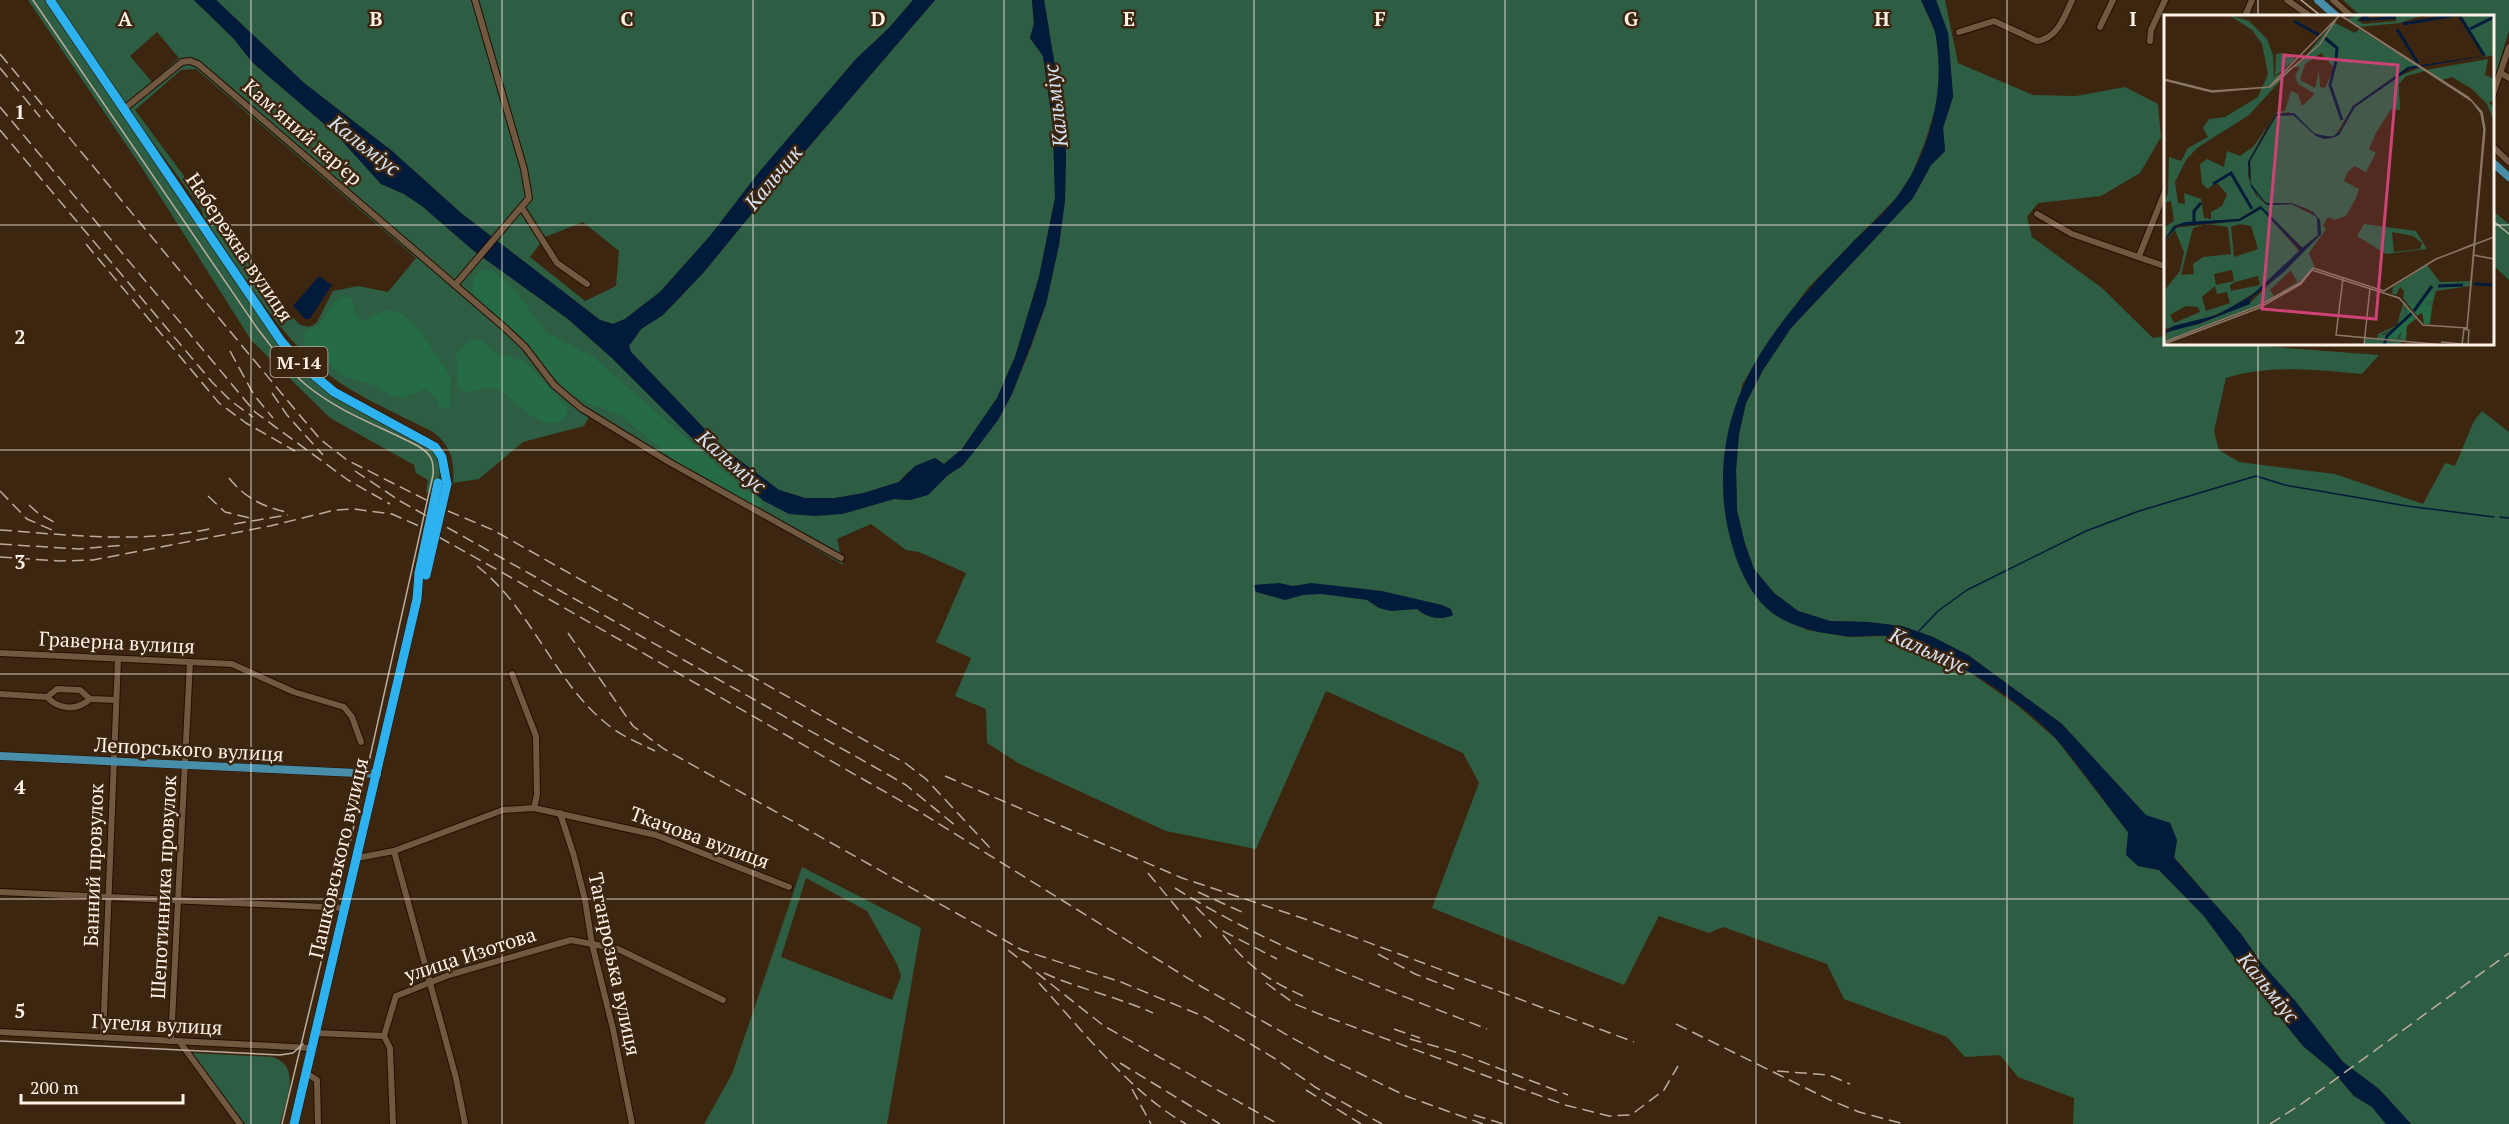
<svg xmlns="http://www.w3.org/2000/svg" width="2509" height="1124" font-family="'PT Serif',serif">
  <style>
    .green { fill: #2d5d42; fill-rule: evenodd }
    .forest { fill: #256b46 }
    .water { fill: #031b3b }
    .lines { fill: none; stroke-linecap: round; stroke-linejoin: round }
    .stream { stroke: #031b3b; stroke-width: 1.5 }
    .minor-casing { stroke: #230e00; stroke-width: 8 }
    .major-casing { stroke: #230e00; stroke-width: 9 }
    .highway-casing { stroke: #230e00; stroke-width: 10 }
    .minor { stroke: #715841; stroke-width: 6 }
    .major { stroke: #488ea9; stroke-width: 8 }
    .highway { stroke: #2db2ef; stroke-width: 9 }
    .tram { stroke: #bdad9f; stroke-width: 1.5 }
    .rail { stroke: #bdad9f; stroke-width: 1.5; stroke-dasharray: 12 6; stroke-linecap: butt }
    .highway-bridge-casing { stroke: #230e00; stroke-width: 10; stroke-linecap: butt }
    .highway-bridge { stroke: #2db2ef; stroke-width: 9 }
    .grid { fill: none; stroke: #fef1e7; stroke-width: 1.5; stroke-opacity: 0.55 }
    .labels { text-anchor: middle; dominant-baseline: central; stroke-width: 5; stroke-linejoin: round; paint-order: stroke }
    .shield { fill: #3c2610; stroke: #c4b4a6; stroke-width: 1.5 }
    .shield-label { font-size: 18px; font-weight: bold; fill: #fef1e7 }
    .street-label { font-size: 20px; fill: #fef1e7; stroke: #3c2610 }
    .water-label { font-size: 21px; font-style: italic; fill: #d5e2f4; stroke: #3c2610 }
    .inset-river { fill: none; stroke: #031b3b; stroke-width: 3 }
    .inset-road { fill: none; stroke: #8a7766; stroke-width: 1.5 }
    .view { fill: #ce4377; fill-opacity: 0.15; stroke: #ce4377; stroke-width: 3 }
    .inset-edge { fill: none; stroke: #fef1e7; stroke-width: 3 }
    .grid-label { font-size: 20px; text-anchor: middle; font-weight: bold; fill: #fef1e7; stroke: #3c2610; stroke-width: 5; stroke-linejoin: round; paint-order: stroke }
  </style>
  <rect width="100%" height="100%" fill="#3c2610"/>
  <g class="green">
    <polygon points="28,0 44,0 278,343 300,367 433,449 441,467 435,496 426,492 428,480 416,473 414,465 330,418 251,340 142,168"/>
    <path d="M55 0H194L234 39 252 62 336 134 381 184 404 194 422 206 474 251 568 319 612 358 692 438 764 501 842 514 894 499 910 500 962 466 998 420 1012 394 1031 347 1046 304 1059 245 1065 200 1066 152 1064 121 1044 0H1921L1936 34 1940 78 1935 109 1925 142 1911 176 1897 197 1808 288 1765 346 1742 385 1724 504 1771 612 1807 630 1849 637 1885 636 1968 671 2018 706 2056 739 2128 832 2138 866 2159 870 2204 916 2269 1004 2303 1046 2332 1070 2354 1096 2372 1107 2386 1124H2073L2074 1098 2018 1077 2000 1055 1965 1057 1947 1037 1844 999 1827 964 1723 927 1709 933 1659 916 1624 985 1432 908 1479 783 1463 753 1326 691 1256 849 1166 831 1020 764 987 743 986 709 955 696 971 658 936 642 966 573 919 552 906 550 871 524 837 539 843 565 589 417 584 426 523 442 479 479 453 483C455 461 451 446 433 432 396 413 357 397 325 372 279 336 239 268 205 220L201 208 127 107ZM157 32 179 58 152 82 130 56ZM196 69 416 258 388 292 358 286 333 291 317 322C312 328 306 327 299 324L268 290 135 110 181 70Z"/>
    <path d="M216 0H913L889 28 856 59 760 171 710 236 660 292 625 319 613 324 600 320 461 213 392 151 304 83ZM583 222 619 251 616 286 585 301 530 257 545 237Z"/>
    <polygon points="935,0 1032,0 1034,24 1030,38 1043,56 1053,127 1055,198 1039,277 1015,357 997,398 962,449 944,464 935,458 908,472 899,482 864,493 835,498 805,498 779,490 723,448 631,352 629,346 641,329 663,315 704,272 758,206"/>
    <path d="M1936 0H1945L1958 63 2033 95 2076 96 2125 87 2158 104 2161 137 2140 173 2101 196 2038 203 2027 217 2032 237 2102 288 2153 338 2165 336 2166 344H2234L2379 355 2362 374C2318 370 2269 364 2226 378L2214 431 2219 450 2239 462 2335 474 2423 504 2445 463 2455 466 2474 421 2482 411 2509 432V1124H2411L2379 1089 2343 1062 2296 1002 2262 964 2241 934 2174 857 2177 840 2170 823 2146 816 2062 724 1968 655 1933 637 1902 626 1867 622 1830 621 1798 611 1774 593 1754 569 1745 544 1737 511 1736 470 1739 434 1746 403 1763 370 1791 328 1913 198 1931 165 1945 151 1943 128 1953 96 1948 33Z"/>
    <polygon points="2343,0 2509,0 2509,31 2493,83 2492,16 2361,16"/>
    <polygon points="2492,210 2509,224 2509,280 2493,265"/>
    <path d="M802 867 921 928 887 1124H704L732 1074ZM806 878 867 911 897 964 901 976 892 1000 781 957Z"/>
    <path d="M192 1053 272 1057C303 1065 285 1103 280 1124H245Z"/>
  </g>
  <g class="forest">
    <path d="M484 269 492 270 505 281 522 299 544 331 592 356 744 489 760 500 761 506 756 508 678 463 622 416 581 400 567 391 473 293C471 282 474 274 484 269Z"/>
    <polygon points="343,296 351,298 358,318 364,321 383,311 395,311 403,315 420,330 451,377 450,405 446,408 439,407 435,397 425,389 403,398 391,396 373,385 346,378 304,343 302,333 319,325 333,304"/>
    <path d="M475 339H481L497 354 524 361 567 406V416C539 440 515 394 493 388 482 385 472 396 461 390L458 385 456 355 466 342Z"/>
  </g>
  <g class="water">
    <polygon points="194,0 216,0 304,83 392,151 461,213 600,320 613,324 625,319 660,292 710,236 760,171 856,59 889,28 913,0 935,0 758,206 704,272 663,315 641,329 629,346 631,352 723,448 779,490 805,498 835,498 864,493 899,482 915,466 935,458 944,464 962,449 997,398 1015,357 1039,277 1055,198 1053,127 1043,56 1030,38 1034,24 1032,0 1044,0 1064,121 1066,152 1065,200 1059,245 1046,304 1012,394 998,420 973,453 962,466 948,475 928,495 910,500 894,499 842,514 815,516 789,514 764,501 692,438 612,358 568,319 474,251 422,206 404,194 381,184 336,134 252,62 234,39"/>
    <path d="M1921 0H1936L1948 33 1953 97 1943 128 1945 151 1931 165 1913 198 1791 328 1763 370 1746 403 1739 434 1736 470 1737 510 1745 544 1754 569 1774 593 1798 611 1830 621 1867 622 1902 626 1933 637 1968 655 2062 724 2146 815 2170 823 2177 840 2174 858 2241 934 2262 964 2296 1002 2343 1062 2379 1089 2411 1124H2386L2372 1107 2354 1096 2332 1070 2303 1046 2269 1004 2204 916 2159 870 2138 866 2126 855 2128 832C2104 802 2083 770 2058 741 2036 716 1998 688 1968 671 1951 661 1930 654 1911 647 1903 643 1893 637 1885 636 1872 634 1858 638 1845 636 1820 633 1790 628 1770 611 1741 587 1728 540 1724 504 1714 393 1777 322 1848 247 1864 230 1886 213 1899 194 1931 150 1945 90 1936 37 1934 24 1926 12 1921 0Z"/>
    <polygon points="319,276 332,285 310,319 305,319 293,306"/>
    <path d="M1279 583 1293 586 1311 583 1382 591 1442 605 1451 609 1453 615C1441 621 1427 618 1417 609L1391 611 1379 608 1367 600 1321 594 1303 595 1285 600 1256 592 1253 585Z"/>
  </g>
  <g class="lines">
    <g class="stream">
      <polyline points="2500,517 2509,518"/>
      <polyline points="1919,631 1938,611 1967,590 2086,531 2139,511 2256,476 2285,485 2407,506 2494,517"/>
    </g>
    <defs>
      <g id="minor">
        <polyline points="2287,0 2310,16"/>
        <polyline points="2333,0 2351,16"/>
        <polyline points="2245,16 2252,0"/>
        <polyline points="2100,27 2113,0"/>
        <path d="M1959 32 1994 21 2037 41C2057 39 2065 16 2072 0"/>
        <polyline points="2150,41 2151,30 2165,0"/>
        <polyline points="2501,73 2509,78"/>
        <polyline points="2492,97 2509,47"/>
        <polyline points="124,109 182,62 190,61 198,64 505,328 525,347 554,385 581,408 669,462 841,558"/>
        <polyline points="2492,146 2509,162"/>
        <polyline points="522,208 557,263 587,284"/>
        <polyline points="2037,214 2072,234 2164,266"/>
        <polyline points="2139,256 2166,189"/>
        <polyline points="455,285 529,198 524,169 475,0"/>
        <polyline points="0,653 232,664 294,692 344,707 352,717 361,742"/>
        <polyline points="512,674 536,736 537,795 534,808"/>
        <path d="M0 694 47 697C59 710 77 711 90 699"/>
        <polyline points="47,697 57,689 80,690 90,699 116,700"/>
        <polyline points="560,813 574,856 585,900 592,944 613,1029 632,1124"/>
        <polyline points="394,851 456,1078 465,1124"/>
        <polyline points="357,858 394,851 503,810 534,808 656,835 789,887"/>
        <polyline points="0,892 345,908"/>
        <polyline points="0,1032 312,1048"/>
        <polyline points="316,1033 384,1036"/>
        <polyline points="384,1036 396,996 449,975 571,940 618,949 723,1000"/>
        <polyline points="384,1036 390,1048 393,1124"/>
        <polyline points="103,1037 118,659"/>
        <polyline points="171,1041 190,662"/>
        <polyline points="179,1041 240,1124"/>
        <polyline points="306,1073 317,1080 318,1124"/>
      </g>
      <g id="major">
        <polyline points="2318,0 2336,16"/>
        <polyline points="2492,162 2509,177"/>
        <polyline points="0,756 377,774"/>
      </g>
      <g id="highway">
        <polyline points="50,0 281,341 303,366 334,392 435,447 442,457 447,484"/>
        <polyline points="294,1124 417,599 419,573"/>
      </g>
    </defs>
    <use href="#minor" class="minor-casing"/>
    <use href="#major" class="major-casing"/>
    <use href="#highway" class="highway-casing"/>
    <use href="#minor" class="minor"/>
    <use href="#major" class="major"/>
    <use href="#highway" class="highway"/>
    <g class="tram">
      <path d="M33 0 257 328C272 347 286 368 305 384 338 412 380 426 418 446 431 454 434 460 433 475L364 784 282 1124"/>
      <polyline points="2301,0 2321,16"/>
      <polyline points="2492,220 2509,234"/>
      <polyline points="0,1041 280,1055 293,1053 303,1044"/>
    </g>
    <g class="rail">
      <polyline points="0,54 297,412 321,440 347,460 448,511 493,530 905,763 926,779 991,849"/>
      <polyline points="0,68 40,117"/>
      <polyline points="0,107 255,412 348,480 390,504"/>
      <polyline points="0,130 212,382 231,401 253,417"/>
      <polyline points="86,244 219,403 246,423 295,451"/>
      <polyline points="230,351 254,395 273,418"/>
      <polyline points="272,393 287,415 323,455"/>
      <polyline points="355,471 400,501 887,774 906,785 956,826"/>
      <path d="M229 478C245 498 263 507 287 512"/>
      <polyline points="0,491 27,519 52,530"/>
      <polyline points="208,496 225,512 250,518"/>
      <polyline points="29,505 38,513 59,525"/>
      <polyline points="234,524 288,515"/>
      <path d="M0 530C71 535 143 544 214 528"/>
      <polyline points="0,544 79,549 126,545"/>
      <polyline points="0,557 60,561 93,560 270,526 335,510 354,509 392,514 419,526 519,582 915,809 1202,987 1328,1058 1406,1096 1483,1124"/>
      <path d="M477 566C532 609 554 682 607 724 621 736 639 743 655 751"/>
      <polyline points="568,633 633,726 664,749 1022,950 1121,982 1205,1017 1274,1058 1315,1087 1382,1124"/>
      <polyline points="945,776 1182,878 1311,921 1634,1042"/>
      <polyline points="1148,873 1201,937"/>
      <path d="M1175 888C1272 949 1381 987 1487 1029"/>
      <polyline points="1198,892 1244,913"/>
      <polyline points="1196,907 1217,928 1277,959"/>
      <path d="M1223 935C1249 967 1266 979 1303 996"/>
      <polyline points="1008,950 1104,1026 1278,1124"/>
      <polyline points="1378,954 1415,974 1459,991"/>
      <path d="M1044 973C1079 989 1118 997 1153 1013"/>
      <path d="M1039 983C1082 1030 1131 1093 1186 1124"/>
      <polyline points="1266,983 1295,1004 1324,1016 1565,1105 1609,1116 1631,1115 1664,1090 1678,1066"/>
      <polyline points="1676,1024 1830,1100 1859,1112 1904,1124"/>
      <polyline points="1394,1029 1420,1038"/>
      <polyline points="1410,1039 1459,1053 1568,1095"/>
      <polyline points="1120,1063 1220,1124"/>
      <polyline points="1777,1071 1829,1075 1850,1084"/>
      <polyline points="1132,1089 1151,1124"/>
      <polyline points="1306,1090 1361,1124"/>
      <polyline points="1474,1115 1504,1124"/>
      <polyline points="2270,1124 2300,1105 2509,953"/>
    </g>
    <defs>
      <g id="highway-bridge">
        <polyline points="419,573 438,483"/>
        <polyline points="426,575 447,484"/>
      </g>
    </defs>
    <use href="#highway-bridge" class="highway-bridge-casing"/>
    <use href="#highway-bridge" class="highway-bridge"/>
  </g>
  <path class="grid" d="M251 0V1124M502 0V1124M753 0V1124M1004 0V1124M1254 0V1124M1505 0V1124M1756 0V1124M2007 0V1124M2258 0V16M0 225H2166M2492 225H2509M2258 344V1124M0 450H2509M0 674H2509M0 899H2509"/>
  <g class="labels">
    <rect class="shield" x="270.5" y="347" width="57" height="30" rx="4.5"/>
    <g class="shield-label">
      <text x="299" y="362">М-14</text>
    </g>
    <g class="street-label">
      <text transform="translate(303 132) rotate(41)">Кам'яний кар'єр</text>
      <text transform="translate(240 247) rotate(56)">Набережна вулиця</text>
      <text transform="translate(117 642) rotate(3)">Граверна вулиця</text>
      <text transform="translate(189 749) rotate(3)">Лепорського вулиця</text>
      <text transform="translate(700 837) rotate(20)">Ткачова вулиця</text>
      <text transform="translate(338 858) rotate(-77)">Пашковського вулиця</text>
      <text transform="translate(93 865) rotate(-88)">Банний провулок</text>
      <text transform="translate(163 887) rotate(-87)">Шепотинника провулок</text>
      <text transform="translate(470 954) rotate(-18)">улица Изотова</text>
      <text transform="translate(615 964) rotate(78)">Таганрозька вулиця</text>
      <text transform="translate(157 1024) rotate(3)">Гугеля вулиця</text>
    </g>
    <g class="water-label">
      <text transform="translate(1055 106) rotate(-97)">Кальміус</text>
      <text transform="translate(365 145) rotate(38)">Кальміус</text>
      <text transform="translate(773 177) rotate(-50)">Кальчик</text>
      <text transform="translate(732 461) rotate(41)">Кальміус</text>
      <text transform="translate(1929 650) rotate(24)">Кальміус</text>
      <text transform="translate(2269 987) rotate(51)">Кальміус</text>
    </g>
  </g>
  <g transform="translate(2164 15)">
    <rect width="330" height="330" fill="#3c2610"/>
    <path d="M65 0 85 6 103 24 109 40 110 62 138 46 169 7 191 18 195 14 254 51 244 52 189 91 171 121H154L125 97 112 99 105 108 84 147V161L92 181 103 190 127 189 153 202 154 220 139 233 96 191 75 204 19 208 10 211 0 224V212L10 206 7 186 0 188 4 178 5 142 17 146 24 133 44 122 39 113 45 104 61 102 94 82 104 59 98 29 88 15ZM157 38 170 53 161 73 156 72 155 56 151 73 136 65 141 49ZM129 52H136L131 61 134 69 151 79 138 91 134 79 127 76 121 96 113 97 89 132 76 141 63 136 60 152 43 144 36 149 38 169 44 174 52 167 63 179 58 191 47 197V204L40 203 37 184 20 178 21 189 14 188 11 167 22 145 33 133 85 100ZM194 0H199L193 5 199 9 232 6V0H259L236 8 195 12 183 4ZM297 0H330V40L322 42ZM118 38 132 44 111 61 112 39ZM324 44 321 60 330 64V84L325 88 330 92 329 104 323 89 308 74 288 62 278 65 262 55ZM256 53 261 56 242 61 235 69 236 95 227 94 212 118 205 134 212 138 202 157 190 151 184 157 180 166 195 174 192 183 182 201 171 205 164 202 159 210 162 214 145 238 151 253 134 268 93 291 0 327 4 315 35 309 86 288 157 219 156 205 146 195 127 188H103L94 182 86 166V146L112 101 129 100 152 121 172 122 191 92 235 61ZM127 255 133 267 110 281 106 275ZM97 193 135 236 101 271 66 293 40 305 0 314V276L16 256 20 237 11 215 0 227 10 213 76 206ZM43 209 64 212 67 239 39 242 29 249 30 259 17 260 29 213ZM76 209 87 211 94 234 70 242 67 212ZM68 255 70 266 52 270 50 259ZM94 261 96 270 67 276 66 270 71 267ZM51 271 53 279 63 277 66 288 42 296 38 282ZM22 291 34 292 36 297 10 308 6 300ZM200 209 252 216 263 234 222 239 193 221ZM228 217 249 221 258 228 256 234 230 237ZM263 250 276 267 306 266V271L272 276 268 292 253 301 239 283 240 276 236 272 232 280 228 279 229 272ZM240 286 252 304 243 311 242 326H237L236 330H200L201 323 213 324 214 319 233 310ZM240 289 250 305 243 311 242 323H238V317L234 324 217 320 233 311 241 297 240 304 244 303Z" fill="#2d5d42" fill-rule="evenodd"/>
    <path d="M269 277 268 285 260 288 268 292 266 309H260L258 297 253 300 244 286 252 290ZM241 288 250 305 243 311 242 323H238L237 317 233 324 215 323 233 311 241 297 240 304 244 303Z" fill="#256b46"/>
    <path d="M200 0 207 4 231 0 232 4 194 6ZM330 39 246 54 191 92 175 120 168 123 160 124 152 121 129 100 112 101 86 146 87 169 102 188H127L149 197 156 205 157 219 120 257 86 284V289L34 309 0 318 9 311 53 300 87 281 136 235 97 194 76 206 14 211 0 226 10 211 21 207 75 204 97 191 138 233 154 220 153 203 147 197 127 189 103 190 87 172 84 147 112 99 130 98 151 119 168 122 175 117 189 91 244 52Z" fill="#031b3b"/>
    <path class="inset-river" d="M295 0 320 40M130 6 155 20M239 9 292 0M233 14 254 48M306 14 330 2M161 23 173 33 172 45M172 46 166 70 178 105M49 169 67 158 88 194M30 208V196L37 188M310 269 330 270M274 271 299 270M250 296 268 271M220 330 223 321 248 298"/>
    <path class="inset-road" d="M176 0 304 82 318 97 321 114 303 314M0 64 48 76 106 72 156 29 175 0M0 65 48 77 105 72 176 0M293 236 310 229M309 240 330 244M149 253 220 276 272 244 330 222M179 263 172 320 280 330M0 327 94 291 136 268 149 253M277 327 309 330M0 329 95 293 137 269 148 255 235 283 259 310 303 313 320 114 317 98 308 86 176 0M200 330 206 273M298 330 300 314 305 315 304 330"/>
    <path class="view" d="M120 40 234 50 212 304 98 294Z"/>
    <rect width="330" height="330" class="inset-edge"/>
  </g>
  <g class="grid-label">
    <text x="125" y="26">A</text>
    <text x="376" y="26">B</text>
    <text x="627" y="26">C</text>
    <text x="878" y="26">D</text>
    <text x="1129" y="26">E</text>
    <text x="1380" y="26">F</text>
    <text x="1631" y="26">G</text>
    <text x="1882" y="26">H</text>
    <text x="2133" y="26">I</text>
    <text x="20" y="119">1</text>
    <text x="20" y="344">2</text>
    <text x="20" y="569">3</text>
    <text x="20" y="794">4</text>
    <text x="20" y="1018">5</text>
  </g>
  <path d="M21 1094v9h162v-9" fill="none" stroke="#fef1e7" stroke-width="3"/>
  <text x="30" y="1094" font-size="18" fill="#fef1e7" stroke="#3c2610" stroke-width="4.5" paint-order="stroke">200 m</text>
</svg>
